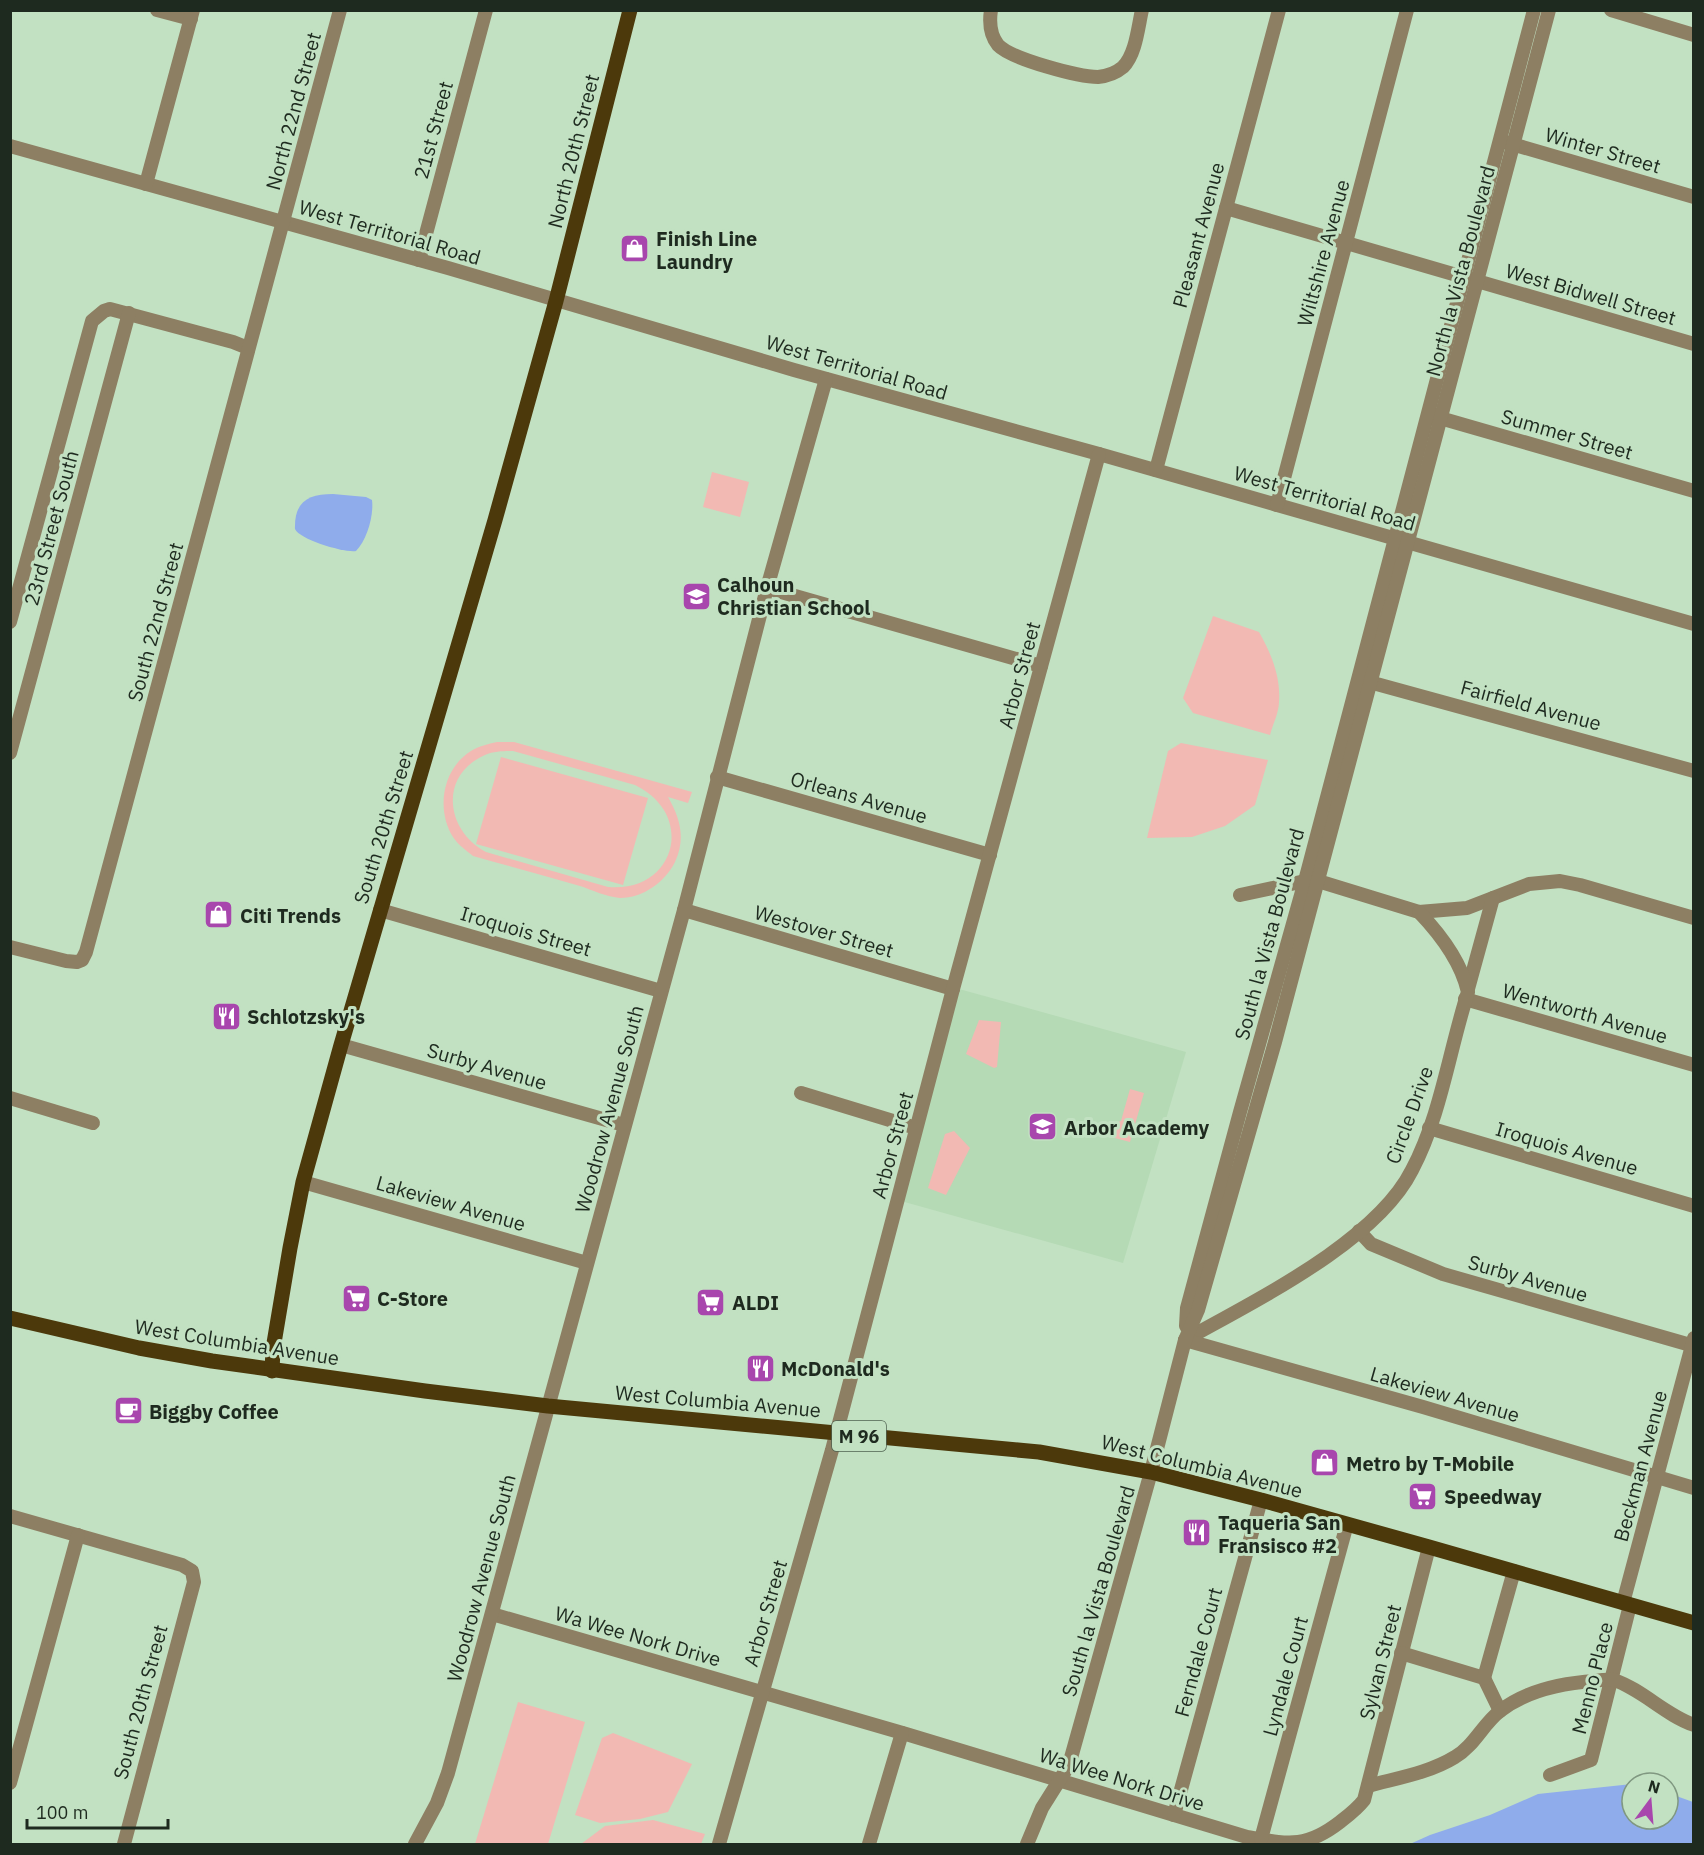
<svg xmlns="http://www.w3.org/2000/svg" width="1704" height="1855" font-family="'IBM Plex Sans',sans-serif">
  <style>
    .built { fill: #b5dab5 }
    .green { fill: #f2b9b3; fill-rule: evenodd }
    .water { fill: #8faceb }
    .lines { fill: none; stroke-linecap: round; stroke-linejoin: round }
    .minor { stroke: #8d7f63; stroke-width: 14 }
    .major { stroke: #4c390b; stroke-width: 15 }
    .labels { text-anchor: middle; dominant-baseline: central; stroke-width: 6; stroke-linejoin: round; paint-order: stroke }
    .shield { fill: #c2e1c2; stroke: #4f6150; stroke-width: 1.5 }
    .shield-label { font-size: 18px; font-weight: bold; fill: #1e2a1f }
    .street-label { font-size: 20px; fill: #1e2a1f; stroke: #c2e1c2 }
    .poi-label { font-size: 20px; font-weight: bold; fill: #1e2a1f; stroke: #c2e1c2; text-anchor: start }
  </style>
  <rect width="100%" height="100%" fill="#c2e1c2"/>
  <polygon class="built" points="959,989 1186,1052 1123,1263 901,1201"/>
  <g class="green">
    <polygon points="712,472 749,482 740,517 703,507"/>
    <path d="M1213 616 1259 632C1271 653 1281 677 1279 702 1279 712 1273 724 1270 735L1193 713 1183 698Z"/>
    <path d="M497 742H514L692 792 688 803 668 797C680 818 686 838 675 862 665 882 643 898 620 898 607 897 592 890 580 886 544 876 509 866 473 856 466 850 458 845 453 837 436 810 442 769 471 751 479 746 488 744 497 742ZM513 751 635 785C697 815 675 893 608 887L486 852C445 830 439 775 485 755 494 751 504 751 513 751Z"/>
    <polygon points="1181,743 1268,760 1255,805 1225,826 1192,837 1147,838 1168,751"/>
    <polygon points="501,757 648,798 623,885 476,844"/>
    <polygon points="979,1020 1001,1022 997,1067 994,1068 966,1054"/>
    <polygon points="1130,1089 1144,1093 1130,1142 1111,1137 1115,1123 1121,1121"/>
    <polygon points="954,1131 970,1148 946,1195 928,1188 945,1134"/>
    <polygon points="518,1702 585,1722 548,1844 475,1844"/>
    <polygon points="613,1733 692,1764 668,1812 640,1819 600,1823 575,1815 602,1738"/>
    <polygon points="653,1820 705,1834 701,1844 581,1844 605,1826"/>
  </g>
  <g class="water">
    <path d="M333 494 366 497 372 500C374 515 367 540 356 551 345 553 300 540 295 529 294 501 309 494 333 494Z"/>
    <polygon points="1632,1784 1632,1819 1668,1819 1668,1793 1693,1802 1693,1844 1410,1844 1430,1835 1490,1815 1538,1794"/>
  </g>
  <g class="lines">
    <g class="minor">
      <polyline points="157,10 191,19"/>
      <path d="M991 10C989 23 990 35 998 45 1011 59 1079 77 1098 77 1108 76 1116 73 1123 67 1136 54 1138 27 1142 10"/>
      <polyline points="1611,10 1694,35"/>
      <polyline points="1505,142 1694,197"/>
      <polyline points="10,146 448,268 794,370 1099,454 1694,624"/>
      <polyline points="146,184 193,10"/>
      <polyline points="1226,208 1694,344"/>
      <polyline points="419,260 486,10"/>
      <polyline points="1433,416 1694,491"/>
      <polyline points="1156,470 1279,10"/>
      <polyline points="1277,505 1407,10"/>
      <polyline points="767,588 1041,666"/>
      <polyline points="10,622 92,321 104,311 110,309 233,342 248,348"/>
      <polyline points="1362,680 1694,771"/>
      <polyline points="10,753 129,313"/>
      <polyline points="717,777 990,855"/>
      <polyline points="1240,895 1305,881 1318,881 1419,912 1467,908 1529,884 1560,881 1580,885 1694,918"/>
      <polyline points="380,910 661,991"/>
      <polyline points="684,910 953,989"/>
      <polyline points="10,947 66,961 77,962 82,960 86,952 340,10"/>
      <polyline points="1468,989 1493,898"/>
      <polyline points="1465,999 1694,1065"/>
      <polyline points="341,1045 624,1125"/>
      <polyline points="801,1093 916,1128"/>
      <polyline points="10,1098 93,1123"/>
      <polyline points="1429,1128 1694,1206"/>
      <polyline points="303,1182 587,1263"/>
      <polyline points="1359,1231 1371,1244 1443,1274 1694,1346"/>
      <polyline points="1186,1326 1187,1308 1240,1112 1305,881 1534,10"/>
      <path d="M1185 1340C1254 1301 1376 1242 1412 1170 1441 1115 1449 1051 1468 992 1461 961 1440 934 1419 912"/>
      <polyline points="1185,1340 1423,1407 1694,1488"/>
      <polyline points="10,1516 182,1565 192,1571 194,1582 124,1844"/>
      <polyline points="1623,1603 1694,1338"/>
      <path d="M492 1614 906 1734 1247 1837C1288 1844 1305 1849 1340 1822 1349 1815 1357 1809 1364 1800L1429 1547"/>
      <polyline points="1401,1653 1484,1678 1500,1711"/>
      <polyline points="1484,1678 1514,1571"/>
      <polyline points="1550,1775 1591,1760 1630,1605"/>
      <polyline points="10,1783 78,1535"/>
      <path d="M1368 1786C1397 1778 1429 1773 1455 1757 1474 1746 1483 1724 1500 1711 1527 1690 1563 1683 1595 1681 1601 1680 1608 1679 1614 1680 1643 1690 1665 1715 1694 1725"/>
      <polyline points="1174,1815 1261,1500"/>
      <polyline points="1261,1839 1347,1524"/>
      <polyline points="415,1844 437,1803 448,1773 684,910 767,588 826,379"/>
      <polyline points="719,1844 832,1450 953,989 1099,454"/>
      <polyline points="869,1844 902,1733"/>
      <polyline points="1027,1844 1042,1808 1069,1765 1151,1472 1185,1340 1198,1310 1275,1042 1549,10"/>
    </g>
    <g class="major">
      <polyline points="10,1318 139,1348 212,1361 425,1391 548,1406 1039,1452 1151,1472 1261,1500 1429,1547 1694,1623"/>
      <polyline points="272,1371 273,1349 290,1248 303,1182 341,1045 495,520 556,301 630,10"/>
    </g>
  </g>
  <defs>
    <symbol id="shop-square" viewBox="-11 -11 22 22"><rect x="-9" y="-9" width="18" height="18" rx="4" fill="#a846ad" stroke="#c2e1c2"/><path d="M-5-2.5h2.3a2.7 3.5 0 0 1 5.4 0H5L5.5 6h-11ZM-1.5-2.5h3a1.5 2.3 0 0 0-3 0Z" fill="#fff"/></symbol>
    <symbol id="school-square" viewBox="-11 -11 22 22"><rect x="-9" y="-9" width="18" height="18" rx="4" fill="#a846ad" stroke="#c2e1c2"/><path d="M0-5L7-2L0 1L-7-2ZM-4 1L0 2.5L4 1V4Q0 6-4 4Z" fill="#fff"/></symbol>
    <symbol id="restaurant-square" viewBox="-11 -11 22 22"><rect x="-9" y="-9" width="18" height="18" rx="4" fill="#a846ad" stroke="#c2e1c2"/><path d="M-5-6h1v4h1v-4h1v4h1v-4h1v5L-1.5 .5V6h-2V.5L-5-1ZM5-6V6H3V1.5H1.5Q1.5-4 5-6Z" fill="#fff"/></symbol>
    <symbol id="supermarket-square" viewBox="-11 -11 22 22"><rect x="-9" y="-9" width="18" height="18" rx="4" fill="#a846ad" stroke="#c2e1c2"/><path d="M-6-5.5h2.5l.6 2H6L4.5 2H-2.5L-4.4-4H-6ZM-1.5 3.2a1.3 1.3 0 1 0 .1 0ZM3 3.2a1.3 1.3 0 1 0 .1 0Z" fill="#fff"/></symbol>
    <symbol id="cafe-square" viewBox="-11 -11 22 22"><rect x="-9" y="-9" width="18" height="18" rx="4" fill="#a846ad" stroke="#c2e1c2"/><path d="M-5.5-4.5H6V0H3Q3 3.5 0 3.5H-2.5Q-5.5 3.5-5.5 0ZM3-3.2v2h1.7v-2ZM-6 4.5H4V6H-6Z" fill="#fff"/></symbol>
  </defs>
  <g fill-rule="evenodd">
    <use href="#shop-square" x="618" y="232" width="33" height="33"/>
    <use href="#school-square" x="680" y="580" width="33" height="33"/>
    <use href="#shop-square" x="202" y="898" width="33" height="33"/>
    <use href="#restaurant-square" x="210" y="1000" width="33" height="33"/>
    <use href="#school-square" x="1026" y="1110" width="33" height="33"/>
    <use href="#supermarket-square" x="340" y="1282" width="33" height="33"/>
    <use href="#supermarket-square" x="694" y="1286" width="33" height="33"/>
    <use href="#restaurant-square" x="744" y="1352" width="33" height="33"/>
    <use href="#cafe-square" x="112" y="1394" width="33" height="33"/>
    <use href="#shop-square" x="1308" y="1446" width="33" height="33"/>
    <use href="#supermarket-square" x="1406" y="1480" width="33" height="33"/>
    <use href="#restaurant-square" x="1180" y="1516" width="33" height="33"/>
  </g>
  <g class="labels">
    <rect class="shield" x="832" y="1421" width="54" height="30" rx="4.5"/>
    <g class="shield-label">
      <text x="859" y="1436">M 96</text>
    </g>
    <g class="street-label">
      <text transform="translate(293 111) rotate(-75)">North 22nd Street</text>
      <text transform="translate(433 130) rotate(-75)">21st Street</text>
      <text transform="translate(1603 150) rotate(16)">Winter Street</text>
      <text transform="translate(573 151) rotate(-76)">North 20th Street</text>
      <text transform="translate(390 232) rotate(16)">West Territorial Road</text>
      <text transform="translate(1198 235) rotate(-75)">Pleasant Avenue</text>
      <text transform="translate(1323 253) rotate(-75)">Wiltshire Avenue</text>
      <text transform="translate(1460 271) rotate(-75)">North la Vista Boulevard</text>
      <text transform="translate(1591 294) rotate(16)">West Bidwell Street</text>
      <text transform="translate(857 367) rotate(16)">West Territorial Road</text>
      <text transform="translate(1567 434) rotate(16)">Summer Street</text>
      <text transform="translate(1325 498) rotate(16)">West Territorial Road</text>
      <text transform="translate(51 528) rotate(-75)">23rd Street South</text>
      <text transform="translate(155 622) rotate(-75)">South 22nd Street</text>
      <text transform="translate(1019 675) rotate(-75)">Arbor Street</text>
      <text transform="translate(1531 705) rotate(15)">Fairfield Avenue</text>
      <text transform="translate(859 797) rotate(16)">Orleans Avenue</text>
      <text transform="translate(383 827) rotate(-73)">South 20th Street</text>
      <text transform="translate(526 931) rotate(16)">Iroquois Street</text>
      <text transform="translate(824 931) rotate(16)">Westover Street</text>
      <text transform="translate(1269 934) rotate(-75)">South la Vista Boulevard</text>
      <text transform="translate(1585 1013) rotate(16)">Wentworth Avenue</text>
      <text transform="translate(487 1066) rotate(16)">Surby Avenue</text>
      <text transform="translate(609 1109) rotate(-75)">Woodrow Avenue South</text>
      <text transform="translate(1409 1115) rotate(-70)">Circle Drive</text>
      <text transform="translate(892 1145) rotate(-75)">Arbor Street</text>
      <text transform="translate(1567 1148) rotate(16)">Iroquois Avenue</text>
      <text transform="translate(451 1203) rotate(16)">Lakeview Avenue</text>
      <text transform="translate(1528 1278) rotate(16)">Surby Avenue</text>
      <text transform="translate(237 1342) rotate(9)">West Columbia Avenue</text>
      <text transform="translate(1445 1394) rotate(16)">Lakeview Avenue</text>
      <text transform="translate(718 1401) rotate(5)">West Columbia Avenue</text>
      <text transform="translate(1202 1466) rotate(14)">West Columbia Avenue</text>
      <text transform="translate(1640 1466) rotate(-75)">Beckman Avenue</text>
      <text transform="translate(481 1578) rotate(-75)">Woodrow Avenue South</text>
      <text transform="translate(1098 1591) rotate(-74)">South la Vista Boulevard</text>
      <text transform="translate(765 1613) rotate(-74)">Arbor Street</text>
      <text transform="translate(638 1636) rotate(16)">Wa Wee Nork Drive</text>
      <text transform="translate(1198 1652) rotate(-75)">Ferndale Court</text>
      <text transform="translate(1380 1662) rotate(-76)">Sylvan Street</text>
      <text transform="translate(1285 1676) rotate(-75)">Lyndale Court</text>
      <text transform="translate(1592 1678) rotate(-76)">Menno Place</text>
      <text transform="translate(140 1702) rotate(-75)">South 20th Street</text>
      <text transform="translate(1122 1779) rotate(17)">Wa Wee Nork Drive</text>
    </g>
    <g class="poi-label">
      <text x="656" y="238">Finish Line<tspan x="656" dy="23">Laundry</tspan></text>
      <text x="717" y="584">Calhoun<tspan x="717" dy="23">Christian School</tspan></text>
      <text x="240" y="915">Citi Trends</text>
      <text x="247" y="1016">Schlotzsky's</text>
      <text x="1064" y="1127">Arbor Academy</text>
      <text x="377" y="1298">C-Store</text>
      <text x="732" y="1302">ALDI</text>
      <text x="781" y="1368">McDonald's</text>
      <text x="149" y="1411">Biggby Coffee</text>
      <text x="1346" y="1463">Metro by T-Mobile</text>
      <text x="1444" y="1496">Speedway</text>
      <text x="1218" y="1522">Taqueria San<tspan x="1218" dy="23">Fransisco #2</tspan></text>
    </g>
  </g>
  <rect width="1704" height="1855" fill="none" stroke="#1e2a1f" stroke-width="24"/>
  <g transform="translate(1650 1801) rotate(16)"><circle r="28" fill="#c2e1c2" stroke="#809881" stroke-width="1.5"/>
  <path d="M0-4.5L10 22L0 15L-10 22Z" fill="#a846ad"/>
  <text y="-9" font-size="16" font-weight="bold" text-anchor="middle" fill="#1e2a1f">N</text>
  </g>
  <path d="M27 1819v9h141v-9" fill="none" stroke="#1e2a1f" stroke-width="3"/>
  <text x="36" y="1819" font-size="18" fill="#1e2a1f" stroke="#c2e1c2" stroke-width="4.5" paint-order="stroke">100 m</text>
</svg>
